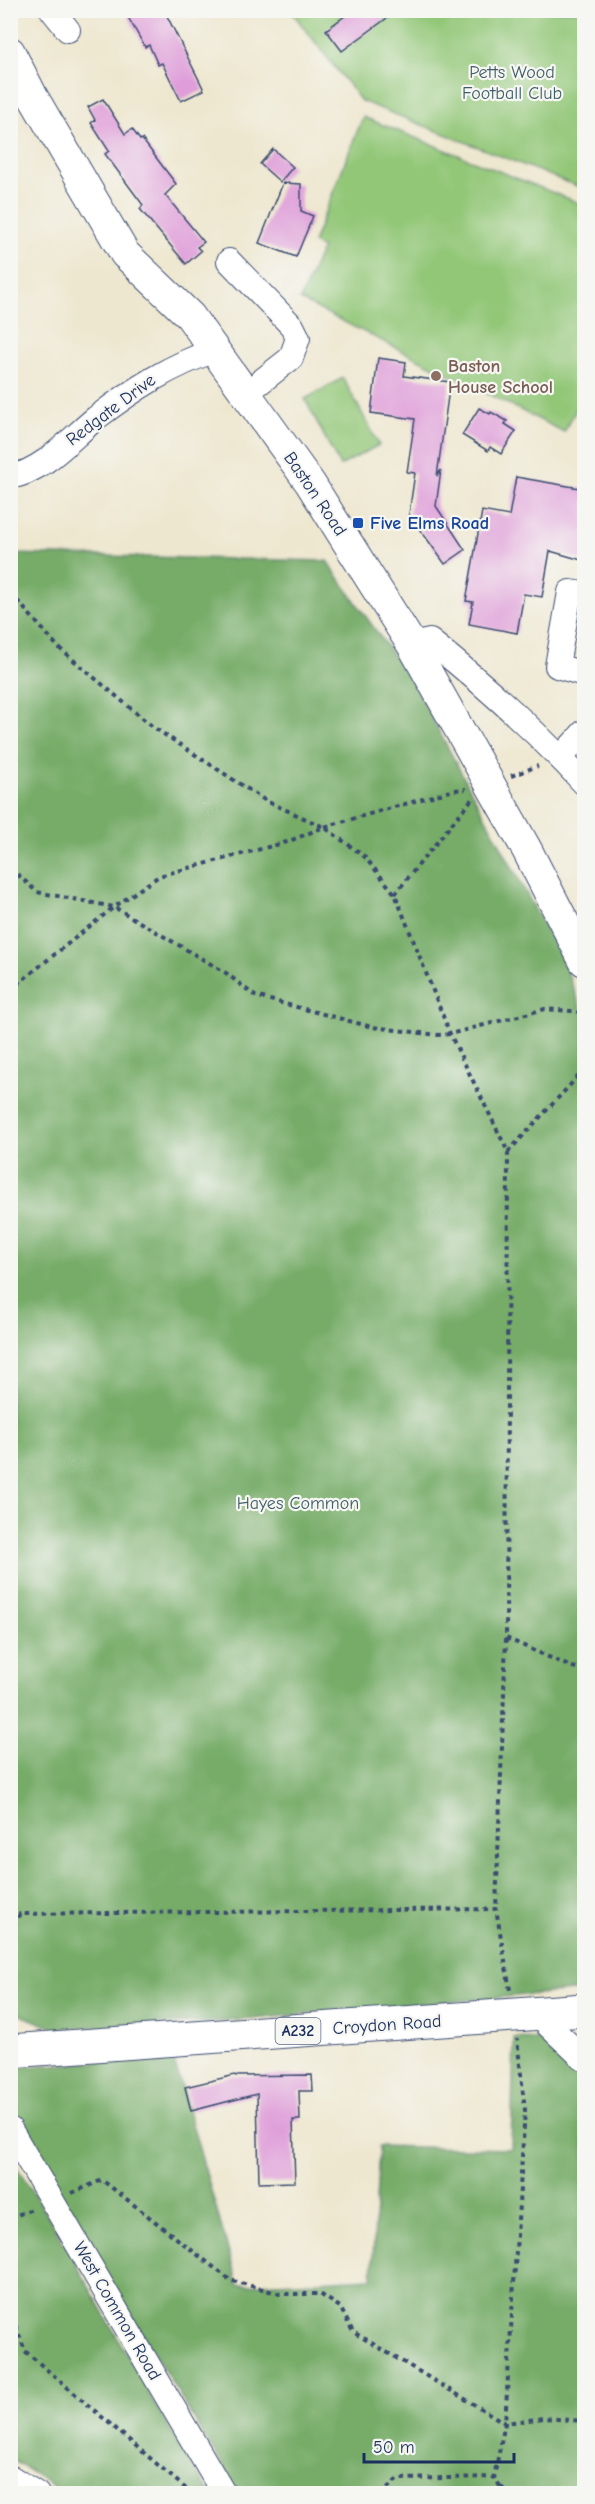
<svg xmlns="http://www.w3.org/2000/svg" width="595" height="2504" font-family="'Comic Neue',sans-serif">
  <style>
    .green { fill: #93c778; stroke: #577b6b; stroke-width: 1.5 }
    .forest { fill: #76ac68; stroke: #486e63; stroke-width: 1.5 }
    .building { fill: #df9ed9 }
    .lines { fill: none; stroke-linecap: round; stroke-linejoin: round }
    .minor-casing { stroke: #3b4b6f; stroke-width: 26 }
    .major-casing { stroke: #3b4b6f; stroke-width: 32 }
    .highway-casing { stroke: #3b4b6f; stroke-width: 35 }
    .path { stroke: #3b4b6f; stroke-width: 4; stroke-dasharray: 4.5 4.5; stroke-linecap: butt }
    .minor { stroke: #fff; stroke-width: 24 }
    .major { stroke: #fff; stroke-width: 30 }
    .highway { stroke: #fff; stroke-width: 33 }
    .education-dot { fill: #8d6e63; stroke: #f6f6f2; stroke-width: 2 }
    .transit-dot { fill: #1a4fb4; stroke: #f6f6f2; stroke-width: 2 }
    .labels { text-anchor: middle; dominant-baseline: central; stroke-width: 4.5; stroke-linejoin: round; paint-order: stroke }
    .shield { fill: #f6f6f2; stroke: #5d6b8a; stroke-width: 1.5 }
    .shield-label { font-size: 16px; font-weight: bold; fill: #1b2f5e }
    .park-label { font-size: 18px; fill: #3f5d66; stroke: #f6f6f2 }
    .education-label { font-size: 18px; font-weight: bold; fill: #785e54; stroke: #f6f6f2; text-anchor: start }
    .street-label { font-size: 18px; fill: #1b2f5e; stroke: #f6f6f2 }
    .transit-label { font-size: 18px; font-weight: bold; fill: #164399; stroke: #f6f6f2; text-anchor: start }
  </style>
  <rect width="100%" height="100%" fill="#f6f6f2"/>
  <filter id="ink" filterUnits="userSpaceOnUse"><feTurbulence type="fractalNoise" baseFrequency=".0167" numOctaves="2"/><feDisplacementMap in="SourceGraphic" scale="12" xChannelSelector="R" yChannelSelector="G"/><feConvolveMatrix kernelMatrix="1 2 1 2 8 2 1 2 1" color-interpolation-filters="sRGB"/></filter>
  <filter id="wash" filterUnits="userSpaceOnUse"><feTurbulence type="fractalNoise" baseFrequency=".008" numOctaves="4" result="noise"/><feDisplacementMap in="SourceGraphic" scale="24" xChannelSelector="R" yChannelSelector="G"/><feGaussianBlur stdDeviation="1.35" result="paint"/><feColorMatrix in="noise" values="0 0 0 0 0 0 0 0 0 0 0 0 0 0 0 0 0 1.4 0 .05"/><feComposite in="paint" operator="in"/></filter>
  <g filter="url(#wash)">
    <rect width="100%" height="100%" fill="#eee7cf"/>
    <g class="green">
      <polygon points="291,11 584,11 584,189 361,101"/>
      <polygon points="363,117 584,205 584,395 564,432 300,300 322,248 313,243"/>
      <polygon points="343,378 379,445 340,466 305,399"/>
    </g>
    <g class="forest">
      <polygon points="10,554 327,561 414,685 564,963 584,1016 584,1990 229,2021 55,2029 11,2011"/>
      <polygon points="514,2038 538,2039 584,2080 584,2493 239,2493 11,2118 11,2071 18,2067 173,2057 238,2285 372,2278 379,2146 511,2149"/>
      <path d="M10 2157C83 2265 138 2385 210 2493H64L11 2459Z"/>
    </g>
    <g id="blocks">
      <g class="building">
        <polygon points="124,10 164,10 204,90 181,101 162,63 158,65 149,45 145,47"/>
        <polygon points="353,10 398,10 342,51 326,30"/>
        <polygon points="103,99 125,134 132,129 140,140 142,139 176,184 165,195 204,242 197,247 201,251 186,264 140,209 143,205 105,154 109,151 91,123 95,120 88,107"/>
        <polygon points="273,149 293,167 280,182 260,164"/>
        <polygon points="283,183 301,184 301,211 313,216 296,257 259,243"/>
        <polygon points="378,358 406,362 404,376 450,382 437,476 441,470 436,506 465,550 445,564 409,514 415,473 407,472 415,419 371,413"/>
        <polygon points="479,408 490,414 491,412 507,421 505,424 516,431 501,454 490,447 488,451 462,435"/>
        <polygon points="516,477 585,489 585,561 550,551 542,597 524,594 517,633 469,624 473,602 466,601 482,511 509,516"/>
        <polygon points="235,2075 236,2076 312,2075 313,2091 299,2091 300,2120 293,2120 295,2182 259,2183 257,2094 191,2111 185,2087"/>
      </g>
    </g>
  </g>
  <g filter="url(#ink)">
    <use href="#blocks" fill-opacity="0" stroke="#3b4b6f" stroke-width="1.5"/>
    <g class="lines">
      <defs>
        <g id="minor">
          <polyline points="52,10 68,30"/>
          <polyline points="229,261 292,326 298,338 291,358 245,394"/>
          <path d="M10 477C44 471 71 438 96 418 134 389 171 365 216 350"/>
          <polyline points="584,594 570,592 557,666 584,674"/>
          <path d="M412 645 430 641C485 685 537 732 584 783"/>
          <polyline points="561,757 584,732"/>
          <polyline points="544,2014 548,2025 584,2059"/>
          <polyline points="10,2129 224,2494"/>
          <polyline points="10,2477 37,2494"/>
        </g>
        <polyline id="major" points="10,52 33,97 125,254 190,316 310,483 412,645 527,850 584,961"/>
        <polyline id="highway" points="10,2051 584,2010"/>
      </defs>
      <use href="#minor" class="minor-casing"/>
      <use href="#major" class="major-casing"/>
      <use href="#highway" class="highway-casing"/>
      <g class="path">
        <polyline points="10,596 16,599 59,648 153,727 266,801 324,827 364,856 395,894 450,1034 508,1152 506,1638 496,1909"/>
        <polyline points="511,776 538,766"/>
        <polyline points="10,879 17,874 37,892 114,907 159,876 287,842 324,827 454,790 466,789"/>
        <polyline points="395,894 472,799"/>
        <polyline points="10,990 114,907 226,973 255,996 372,1027 438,1035 450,1034 545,1009 584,1012"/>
        <polyline points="508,1152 584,1070"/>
        <polyline points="506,1638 571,1667 584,1669"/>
        <polyline points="10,1934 20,1914 496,1909 510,1990"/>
        <polyline points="72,2193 102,2180 230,2280 280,2294 320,2294 340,2307 353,2332 505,2423 544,2418 584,2421"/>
        <polyline points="10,2218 32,2209"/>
        <polyline points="10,2309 25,2351 192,2494"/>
        <polyline points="500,2487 514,2494"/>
        <polyline points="380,2494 398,2479 494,2477"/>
        <polyline points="505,2494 494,2477 505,2423 525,2110 517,2039"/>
      </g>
      <use href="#minor" class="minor"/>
      <use href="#major" class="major"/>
      <use href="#highway" class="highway"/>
    </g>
  </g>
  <circle class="education-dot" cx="436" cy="376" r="6"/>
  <rect class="transit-dot" x="352" y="517" width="12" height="12" rx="3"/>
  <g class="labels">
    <rect class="shield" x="275.5" y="2018" width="45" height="26" rx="4.5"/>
    <g class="shield-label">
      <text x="298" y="2031">A232</text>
    </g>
    <g class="park-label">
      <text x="512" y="72">Petts Wood<tspan x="512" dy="21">Football Club</tspan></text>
      <text x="298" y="1503">Hayes Common</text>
    </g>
    <g class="education-label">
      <text x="448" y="366">Baston<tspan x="448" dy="21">House School</tspan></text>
    </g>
    <g class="street-label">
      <text transform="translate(111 410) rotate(-37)">Redgate Drive</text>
      <text transform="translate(315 494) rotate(56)">Baston Road</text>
      <text transform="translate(387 2025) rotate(-4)">Croydon Road</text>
      <text transform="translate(117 2311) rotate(60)">West Common Road</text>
    </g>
    <g class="transit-label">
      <text x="370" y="523">Five Elms Road</text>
    </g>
  </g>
  <rect width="595" height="2504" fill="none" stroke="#f6f6f2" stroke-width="36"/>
  <path d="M364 2453v9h150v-9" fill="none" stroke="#1b2f5e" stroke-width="3"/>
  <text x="373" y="2453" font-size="18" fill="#1b2f5e" stroke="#f6f6f2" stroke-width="4.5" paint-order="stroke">50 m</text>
</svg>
